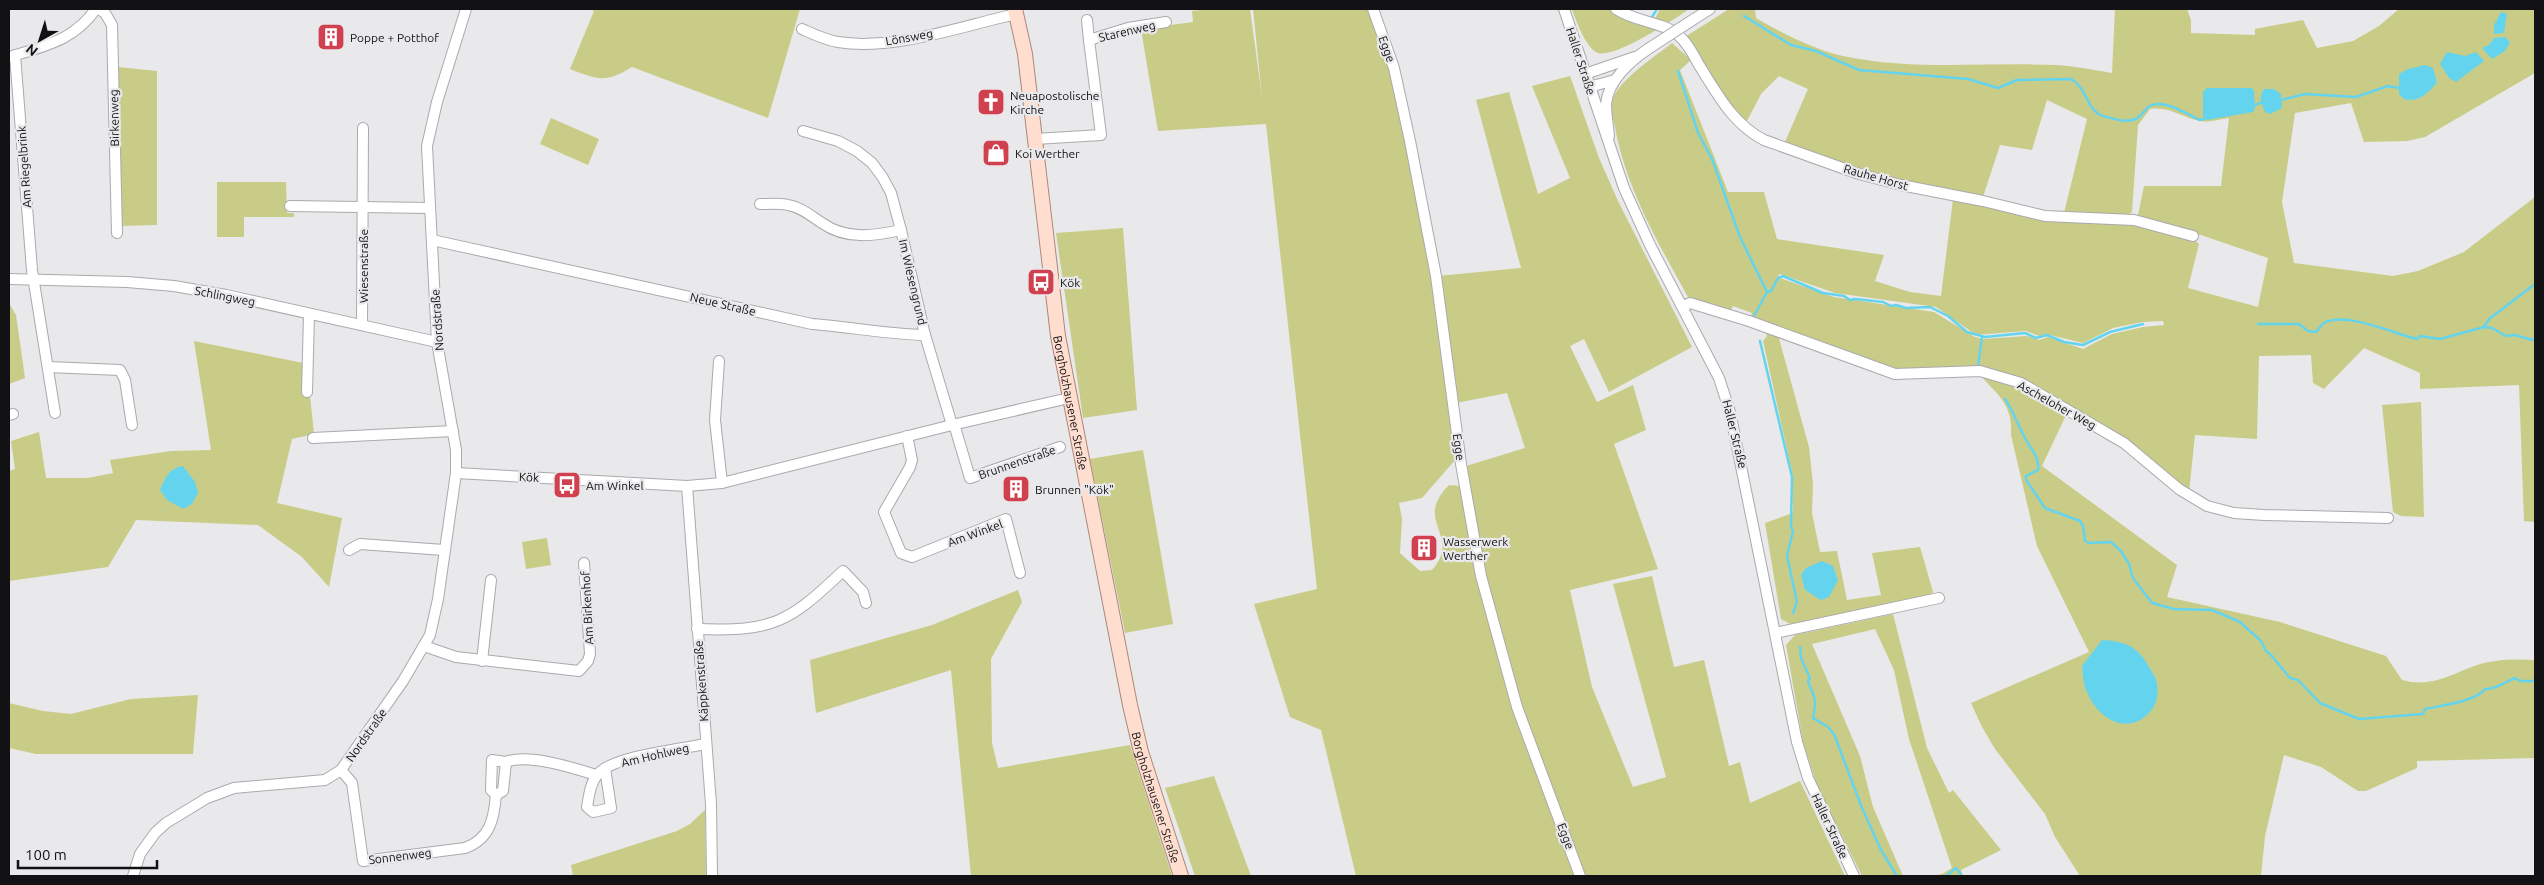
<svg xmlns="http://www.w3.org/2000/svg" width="2544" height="885" font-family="Ubuntu,sans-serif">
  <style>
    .green { fill: #c9cc86; fill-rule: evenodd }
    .water { fill: #64d4ee }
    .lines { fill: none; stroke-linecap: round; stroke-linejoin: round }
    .stream { stroke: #64d4ee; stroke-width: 2.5 }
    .minor-casing { stroke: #aaa9ad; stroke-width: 12 }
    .major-casing { stroke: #ac887a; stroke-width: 16 }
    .minor { stroke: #fff; stroke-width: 10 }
    .major { stroke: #ffded0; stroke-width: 14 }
    .minor-bridge-casing { stroke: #aaa9ad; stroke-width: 12; stroke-linecap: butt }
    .minor-bridge { stroke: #fff; stroke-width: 10 }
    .labels { text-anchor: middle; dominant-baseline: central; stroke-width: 4.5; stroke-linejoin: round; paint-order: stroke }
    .street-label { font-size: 12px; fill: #121113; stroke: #e9e8eb }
    .poi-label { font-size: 12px; fill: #121113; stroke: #e9e8eb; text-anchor: start }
  </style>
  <rect width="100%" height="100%" fill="#e9e8eb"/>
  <g class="green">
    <path d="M590 9H800L768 118 632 67C605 84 597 79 570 69L594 11Z"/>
    <path d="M1208 9H1250L1262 97 1253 9H1369L1390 70 1407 142 1431 276 1455 460 1422 498 1399 503 1402 519 1400 553 1420 571 1432 570C1463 535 1412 522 1449 485L1461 486 1478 576 1575 876H1356L1321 730 1290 717 1254 604 1317 589 1266 124 1158 131 1141 29 1193 22 1192 11Z"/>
    <path d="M1572 9H1609L1627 21 1651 26 1660 9H1689C1675 19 1610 62 1596 52 1585 45 1576 21 1572 9Z"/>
    <path d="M1729 9H1755L1756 18C1782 33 1813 49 1843 56 1913 71 1985 62 2056 65 2075 66 2094 70 2112 73L2115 9H2187L2191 20V33L2255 35V29L2303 20 2317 48 2353 41 2379 26 2399 9H2535V73L2425 137 2407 141 2364 142 2351 103 2295 113 2282 202 2294 263 2393 276 2418 271 2464 252 2535 197V522L2524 521 2519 385 2420 389V373L2364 348 2324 389 2313 383 2311 355 2259 356 2257 439 2195 435 2189 492 2129 443 2022 380 1982 368 1905 370 1883 367 1750 319 1752 313 1733 306 1730 312 1689 299C1659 244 1626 189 1615 127 1614 121 1610 111 1611 105 1614 82 1655 57 1672 43L1691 60 1680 70 1728 192H1764L1777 239 1884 255 1875 281 1910 292 1941 296 1953 199 2062 221 2144 226 2193 239 2199 244 2188 288 2258 307 2268 258 2201 235 2140 218 2138 215 2144 186H2221L2229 118C2220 119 2209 123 2201 121 2182 118 2170 106 2150 109L2138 125 2132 212 2126 217H2063L2087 119 2047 100 2032 150 2000 145 1983 197 1902 183 1859 170 1785 142 1808 89 1779 76 1761 94 1745 125 1731 108 1685 37ZM1780 274 1835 293 1936 307 1976 335 2026 331 2039 336 2046 334 2083 343 2113 328 2143 322 2163 321 2164 325 2143 327 2112 334 2083 349 2048 337 2039 340 2027 336 1983 339 1975 337 1934 312 1834 297 1780 278 1778 276Z"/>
    <polygon points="117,67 157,71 157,225 120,226"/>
    <polygon points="1570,76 1599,158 1618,201 1692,347 1609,392 1584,339 1570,346 1597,402 1633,385 1646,430 1614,444 1658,569 1570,590 1592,687 1633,787 1666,777 1613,584 1652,576 1674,667 1704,660 1729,766 1740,762 1750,803 1800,781 1845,876 1583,876 1520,706 1485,576 1466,466 1525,448 1507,393 1456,403 1438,276 1521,268 1476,100 1509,92 1538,194 1570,178 1532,86"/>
    <polygon points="551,118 599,139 588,165 540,144"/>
    <polygon points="217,182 286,182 287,213 294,213 294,217 244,217 244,237 217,237"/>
    <polygon points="1123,228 1137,410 1083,418 1056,233"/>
    <polygon points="9,303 16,315 25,378 9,384"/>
    <polygon points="1766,331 1778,335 1809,447 1813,484 1812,513 1820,552 1837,551 1847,600 1881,595 1872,553 1920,547 1933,592 1931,595 1790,624 1781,619 1765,523 1793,513 1793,477 1763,341 1767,336"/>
    <polygon points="194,341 303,363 302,396 310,396 314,434 292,439 277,503 342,518 329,587 302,557 258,525 136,520 108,567 9,581 9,471 15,469 11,441 39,432 46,478 88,478 113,473 110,460 171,451 211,450"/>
    <path d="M1980 375 2020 387 2067 413 2042 466 2177 565 2167 597 2280 622 2386 656 2402 680C2432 688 2449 675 2477 665 2496 659 2515 659 2535 660V758L2417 761V768L2366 791H2358L2321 767 2284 755 2265 836 2261 876H2080L2055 837 2045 814 1995 749 1982 727 1971 703 2089 652 2037 546 2011 435C2013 405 1999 396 1980 375Z"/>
    <polygon points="2421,402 2424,517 2401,516 2393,512 2382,405"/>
    <polygon points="1143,450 1173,624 1125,633 1090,459"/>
    <polygon points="547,538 551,565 526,569 522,542"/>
    <polygon points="1018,590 1022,602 991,659 992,743 998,768 1130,745 1172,876 971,876 951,670 816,713 810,660 932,625"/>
    <polygon points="1893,614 1927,748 1949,793 1953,790 2001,850 1961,870 1963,876 1930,876 1942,874 1952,868 1909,739 1894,670 1875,629 1812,644 1860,756 1873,807 1903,876 1862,876 1818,788 1803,742 1786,645 1795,635"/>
    <polygon points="198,695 193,754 36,754 9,748 9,703 43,711 71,714 131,699"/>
    <polygon points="1214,776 1251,876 1195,876 1165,788"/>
    <polygon points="705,810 706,876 573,876 571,865 677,831 690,824"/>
  </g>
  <g class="water">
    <polygon points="2501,12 2507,14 2504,33 2494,34 2494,25"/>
    <polygon points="2505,37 2510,42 2505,51 2492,59 2482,48 2489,45 2494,38"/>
    <polygon points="2447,52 2465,56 2476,52 2484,61 2456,82 2449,78 2440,64"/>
    <path d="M2425 65 2433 68 2437 82C2429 93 2418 103 2404 99L2399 94V74L2408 69Z"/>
    <polygon points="2207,88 2251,88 2254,90 2255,109 2253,112 2207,120 2203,116 2203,92"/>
    <path d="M2264 89H2274L2281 94 2282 108 2270 114 2265 112C2262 105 2258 96 2264 89Z"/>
    <path d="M183 466 195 482 198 493 192 504 183 509 167 500 160 490C165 478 169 468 183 466Z"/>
    <polygon points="1822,561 1833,566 1838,580 1829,597 1821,600 1805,590 1801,575 1806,568"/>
    <path d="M2102 640C2124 641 2138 646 2149 667 2152 672 2157 679 2157 684 2159 695 2156 706 2149 713 2127 736 2098 719 2087 692 2083 685 2083 674 2082 666Z"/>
  </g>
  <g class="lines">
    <g class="stream">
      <path d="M1744 16 1791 45 1816 51 1859 70 1968 79 1998 88 2017 80 2071 79C2087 87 2086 110 2103 116 2113 119 2131 125 2140 116 2146 110 2148 104 2158 104 2170 103 2189 115 2200 120L2206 118"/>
      <polyline points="1652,17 1657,9"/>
      <polyline points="1678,71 1698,133 1712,159 1740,237 1767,292 1771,291 1778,278 1783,276 1823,293 1844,296 1850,300 1855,299 1883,302 1891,306 1896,305 1906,308 1930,307 1948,316 1967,332 1985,337 2025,333 2036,338 2047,335 2064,342 2083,345 2110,332 2143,324"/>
      <polyline points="2281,100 2305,94 2356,97 2388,86 2399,88"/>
      <polyline points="2252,106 2263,102"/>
      <polyline points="1754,316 1767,292"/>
      <path d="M2258 324H2299L2308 331 2316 332C2319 329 2321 325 2324 323 2346 311 2395 334 2417 339L2420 336 2440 339 2484 327 2492 328 2506 336 2515 335 2532 340 2535 338"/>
      <polyline points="2484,327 2489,319 2535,284"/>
      <polyline points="1760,341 1792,477 1791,527 1793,531 1787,556 1797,602 1793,613"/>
      <polyline points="1978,366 1982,337"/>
      <path d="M2005 399C2015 414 2017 424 2025 438 2030 448 2040 457 2038 470L2026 476V480L2045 508 2080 521 2083 526 2085 541 2089 543 2111 542 2121 551 2129 564 2133 578 2152 603 2174 609 2212 610 2240 622 2261 641 2266 651 2271 655 2290 678 2298 680 2320 703 2359 719 2423 714 2425 709C2440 706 2477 701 2485 689 2498 689 2504 682 2515 678L2520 681H2535"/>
      <path d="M1800 647 1801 658 1810 678 1808 681C1815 700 1817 698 1813 718L1828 727 1834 734 1862 808 1881 850 1897 876"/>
      <polyline points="1946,876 1956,868 1962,876"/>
    </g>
    <defs>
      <g id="minor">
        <polyline points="99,9 105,13 112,25 117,233"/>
        <polyline points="1373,9 1394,68 1410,141 1436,276 1461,464 1481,576 1517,707 1580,876"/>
        <polyline points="1564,9 1624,188 1650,245 1719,378 1730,412 1797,742 1808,778 1854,876"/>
        <path d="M1616 9C1636 22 1662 22 1677 34 1687 42 1693 54 1699 65 1718 95 1733 124 1764 140L1859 174 1901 185 1983 201 2045 216 2134 220 2193 236"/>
        <polyline points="1694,19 1710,9"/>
        <polyline points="1087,20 1089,40"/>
        <path d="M802 29C813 34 825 40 838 42 893 51 962 26 1016 14"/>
        <polyline points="15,55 32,270 55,413"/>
        <path d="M10 57C46 45 73 41 96 9"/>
        <polyline points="1585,74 1635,57"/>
        <polyline points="1589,87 1615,80"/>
        <polyline points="803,131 838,141 857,151 872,163 883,178 891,193 901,230 925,335"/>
        <path d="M1609 136C1608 125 1606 114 1606 104 1608 81 1630 61 1648 49"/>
        <polyline points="1035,139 1101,135 1089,40 1128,28 1166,22"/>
        <path d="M760 204C769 204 779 203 788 205 801 207 811 216 822 223 846 240 874 236 901 230"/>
        <polyline points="290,206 430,208"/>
        <path d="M432 240 812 324C850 327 887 334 925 335L952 425"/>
        <polyline points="9,279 127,282 174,286 226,295 437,342"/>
        <polyline points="1683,306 1690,303 1749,321 1895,374 1980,371 2021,383 2124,443 2179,489 2207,506 2234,513 2264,515 2388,518"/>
        <polyline points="362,325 363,128"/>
        <polyline points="719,361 715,420 722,483"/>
        <polyline points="48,367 120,370 125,380 132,425"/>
        <polyline points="307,392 309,315"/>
        <polyline points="9,415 13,414"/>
        <polyline points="954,424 970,478 1060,447"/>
        <polyline points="907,436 912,460 910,467 884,512 901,553 912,557 1006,519 1020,573"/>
        <polyline points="313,438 453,431"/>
        <polyline points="456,473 687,486 722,483 952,425 1069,398"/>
        <polyline points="687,486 711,804 712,876"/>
        <polyline points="349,550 360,544 444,550"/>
        <path d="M697 629C774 632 789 622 843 571L863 592 866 603"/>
        <polyline points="1775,633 1939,598"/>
        <polyline points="424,646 456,657 579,671 588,661 590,654 584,563"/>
        <polyline points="482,661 491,580"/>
        <path d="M506 762C528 753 574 768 596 775"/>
        <path d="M605 768 611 808 593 812 587 807C589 796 590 783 598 774 613 756 681 749 706 744"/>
        <path d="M341 770 352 783 363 861 465 848C490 839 494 819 496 795L503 791 506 762 492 760 491 790 496 795"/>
        <polyline points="133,876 140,854 155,833 166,823 207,798 234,788 325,780 341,770 403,681 430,635 438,599 456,473 456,450 437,342 427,146 437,102 466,9"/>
      </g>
      <g id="major">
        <path id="s1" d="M1015 9 1025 54 1058 336 1130 705 1141 752 1181 876"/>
      </g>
    </defs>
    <use href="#minor" class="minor-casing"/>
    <use href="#major" class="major-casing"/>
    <use href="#minor" class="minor"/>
    <use href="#major" class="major"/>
    <defs>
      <polyline id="minor-bridge" points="1648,49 1694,19"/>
    </defs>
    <use href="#minor-bridge" class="minor-bridge-casing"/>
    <use href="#minor-bridge" class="minor-bridge"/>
  </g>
  <defs>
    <symbol id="building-square" viewBox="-11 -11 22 22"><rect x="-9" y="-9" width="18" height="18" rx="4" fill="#d0404e" stroke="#e9e8eb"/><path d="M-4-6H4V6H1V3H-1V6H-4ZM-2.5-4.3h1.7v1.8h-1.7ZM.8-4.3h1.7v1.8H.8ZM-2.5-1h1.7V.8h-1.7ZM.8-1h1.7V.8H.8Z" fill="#fff"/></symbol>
    <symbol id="church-square" viewBox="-11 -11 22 22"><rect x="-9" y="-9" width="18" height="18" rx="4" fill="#d0404e" stroke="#e9e8eb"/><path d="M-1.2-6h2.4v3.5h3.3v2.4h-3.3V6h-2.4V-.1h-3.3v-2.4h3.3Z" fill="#fff"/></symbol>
    <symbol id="shop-square" viewBox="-11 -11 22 22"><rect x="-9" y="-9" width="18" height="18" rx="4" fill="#d0404e" stroke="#e9e8eb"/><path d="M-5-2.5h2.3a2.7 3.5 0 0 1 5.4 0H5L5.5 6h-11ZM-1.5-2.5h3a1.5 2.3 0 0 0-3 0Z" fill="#fff"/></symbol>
    <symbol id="bus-square" viewBox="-11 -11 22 22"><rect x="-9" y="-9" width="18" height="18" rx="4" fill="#d0404e" stroke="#e9e8eb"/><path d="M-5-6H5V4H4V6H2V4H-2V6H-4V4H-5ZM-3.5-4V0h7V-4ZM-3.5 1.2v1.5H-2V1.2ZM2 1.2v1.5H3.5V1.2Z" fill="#fff"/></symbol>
  </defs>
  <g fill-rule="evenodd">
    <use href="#building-square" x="315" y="21" width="32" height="32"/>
    <use href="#church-square" x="975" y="86" width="32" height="32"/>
    <use href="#shop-square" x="980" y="137" width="32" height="32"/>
    <use href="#bus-square" x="1025" y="266" width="32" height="32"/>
    <use href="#bus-square" x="551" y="469" width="32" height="32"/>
    <use href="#building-square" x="1000" y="473" width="32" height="32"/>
    <use href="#building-square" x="1408" y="532" width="32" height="32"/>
  </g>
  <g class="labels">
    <g class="street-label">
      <text transform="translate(1127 31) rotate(-13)">Starenweg</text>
      <text transform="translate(909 37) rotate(-10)">Lönsweg</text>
      <text transform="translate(1387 49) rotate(70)">Egge</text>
      <text transform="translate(1581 61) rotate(72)">Haller Straße</text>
      <text transform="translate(114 118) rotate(-91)">Birkenweg</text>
      <text transform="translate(24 167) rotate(-94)">Am Riegelbrink</text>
      <text transform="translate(1876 177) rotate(16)">Rauhe Horst</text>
      <text transform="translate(363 266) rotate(-90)">Wiesenstraße</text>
      <text transform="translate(913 282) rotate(77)">Im Wiesengrund</text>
      <text transform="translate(225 296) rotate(11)">Schlingweg</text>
      <text transform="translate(723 304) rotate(13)">Neue Straße</text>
      <text transform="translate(437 320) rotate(-94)">Nordstraße</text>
      <text stroke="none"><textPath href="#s1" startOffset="398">Borgholzhausener Straße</textPath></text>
      <text transform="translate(2057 405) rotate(29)">Ascheloher Weg</text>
      <text transform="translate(1735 434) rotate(76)">Haller Straße</text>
      <text transform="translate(1459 447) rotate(82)">Egge</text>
      <text transform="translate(1017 462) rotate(-19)">Brunnenstraße</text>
      <text transform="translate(529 477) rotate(3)">Kök</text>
      <text transform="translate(975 533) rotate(-20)">Am Winkel</text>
      <text transform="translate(587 608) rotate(-93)">Am Birkenhof</text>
      <text transform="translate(701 681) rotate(-94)">Käppkenstraße</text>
      <text transform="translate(366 735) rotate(-55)">Nordstraße</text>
      <text transform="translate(655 755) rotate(-13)">Am Hohlweg</text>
      <text stroke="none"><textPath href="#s1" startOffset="802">Borgholzhausener Straße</textPath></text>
      <text transform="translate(1830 826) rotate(65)">Haller Straße</text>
      <text transform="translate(1566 836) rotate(69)">Egge</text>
      <text transform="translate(400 856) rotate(-7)">Sonnenweg</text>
    </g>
    <g class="poi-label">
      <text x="350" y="37">Poppe + Potthof</text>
      <text x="1010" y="95">Neuapostolische<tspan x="1010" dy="14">Kirche</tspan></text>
      <text x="1015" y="153">Koi Werther</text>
      <text x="1060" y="282">Kök</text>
      <text x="586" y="485">Am Winkel</text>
      <text x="1035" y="489">Brunnen "Kök"</text>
      <text x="1443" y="541">Wasserwerk<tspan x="1443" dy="14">Werther</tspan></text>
    </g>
  </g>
  <rect width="2544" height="885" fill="none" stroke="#121113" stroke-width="20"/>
  <g transform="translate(40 40) rotate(219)" stroke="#e9e8eb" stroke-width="4" paint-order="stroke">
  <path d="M0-4L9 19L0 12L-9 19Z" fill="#121113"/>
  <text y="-8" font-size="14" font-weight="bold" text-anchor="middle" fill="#121113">N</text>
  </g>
  <path d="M18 860v8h139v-8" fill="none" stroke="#121113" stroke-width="2.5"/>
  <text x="25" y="860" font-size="15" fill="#121113" stroke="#e9e8eb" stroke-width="4" paint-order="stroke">100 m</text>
</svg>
